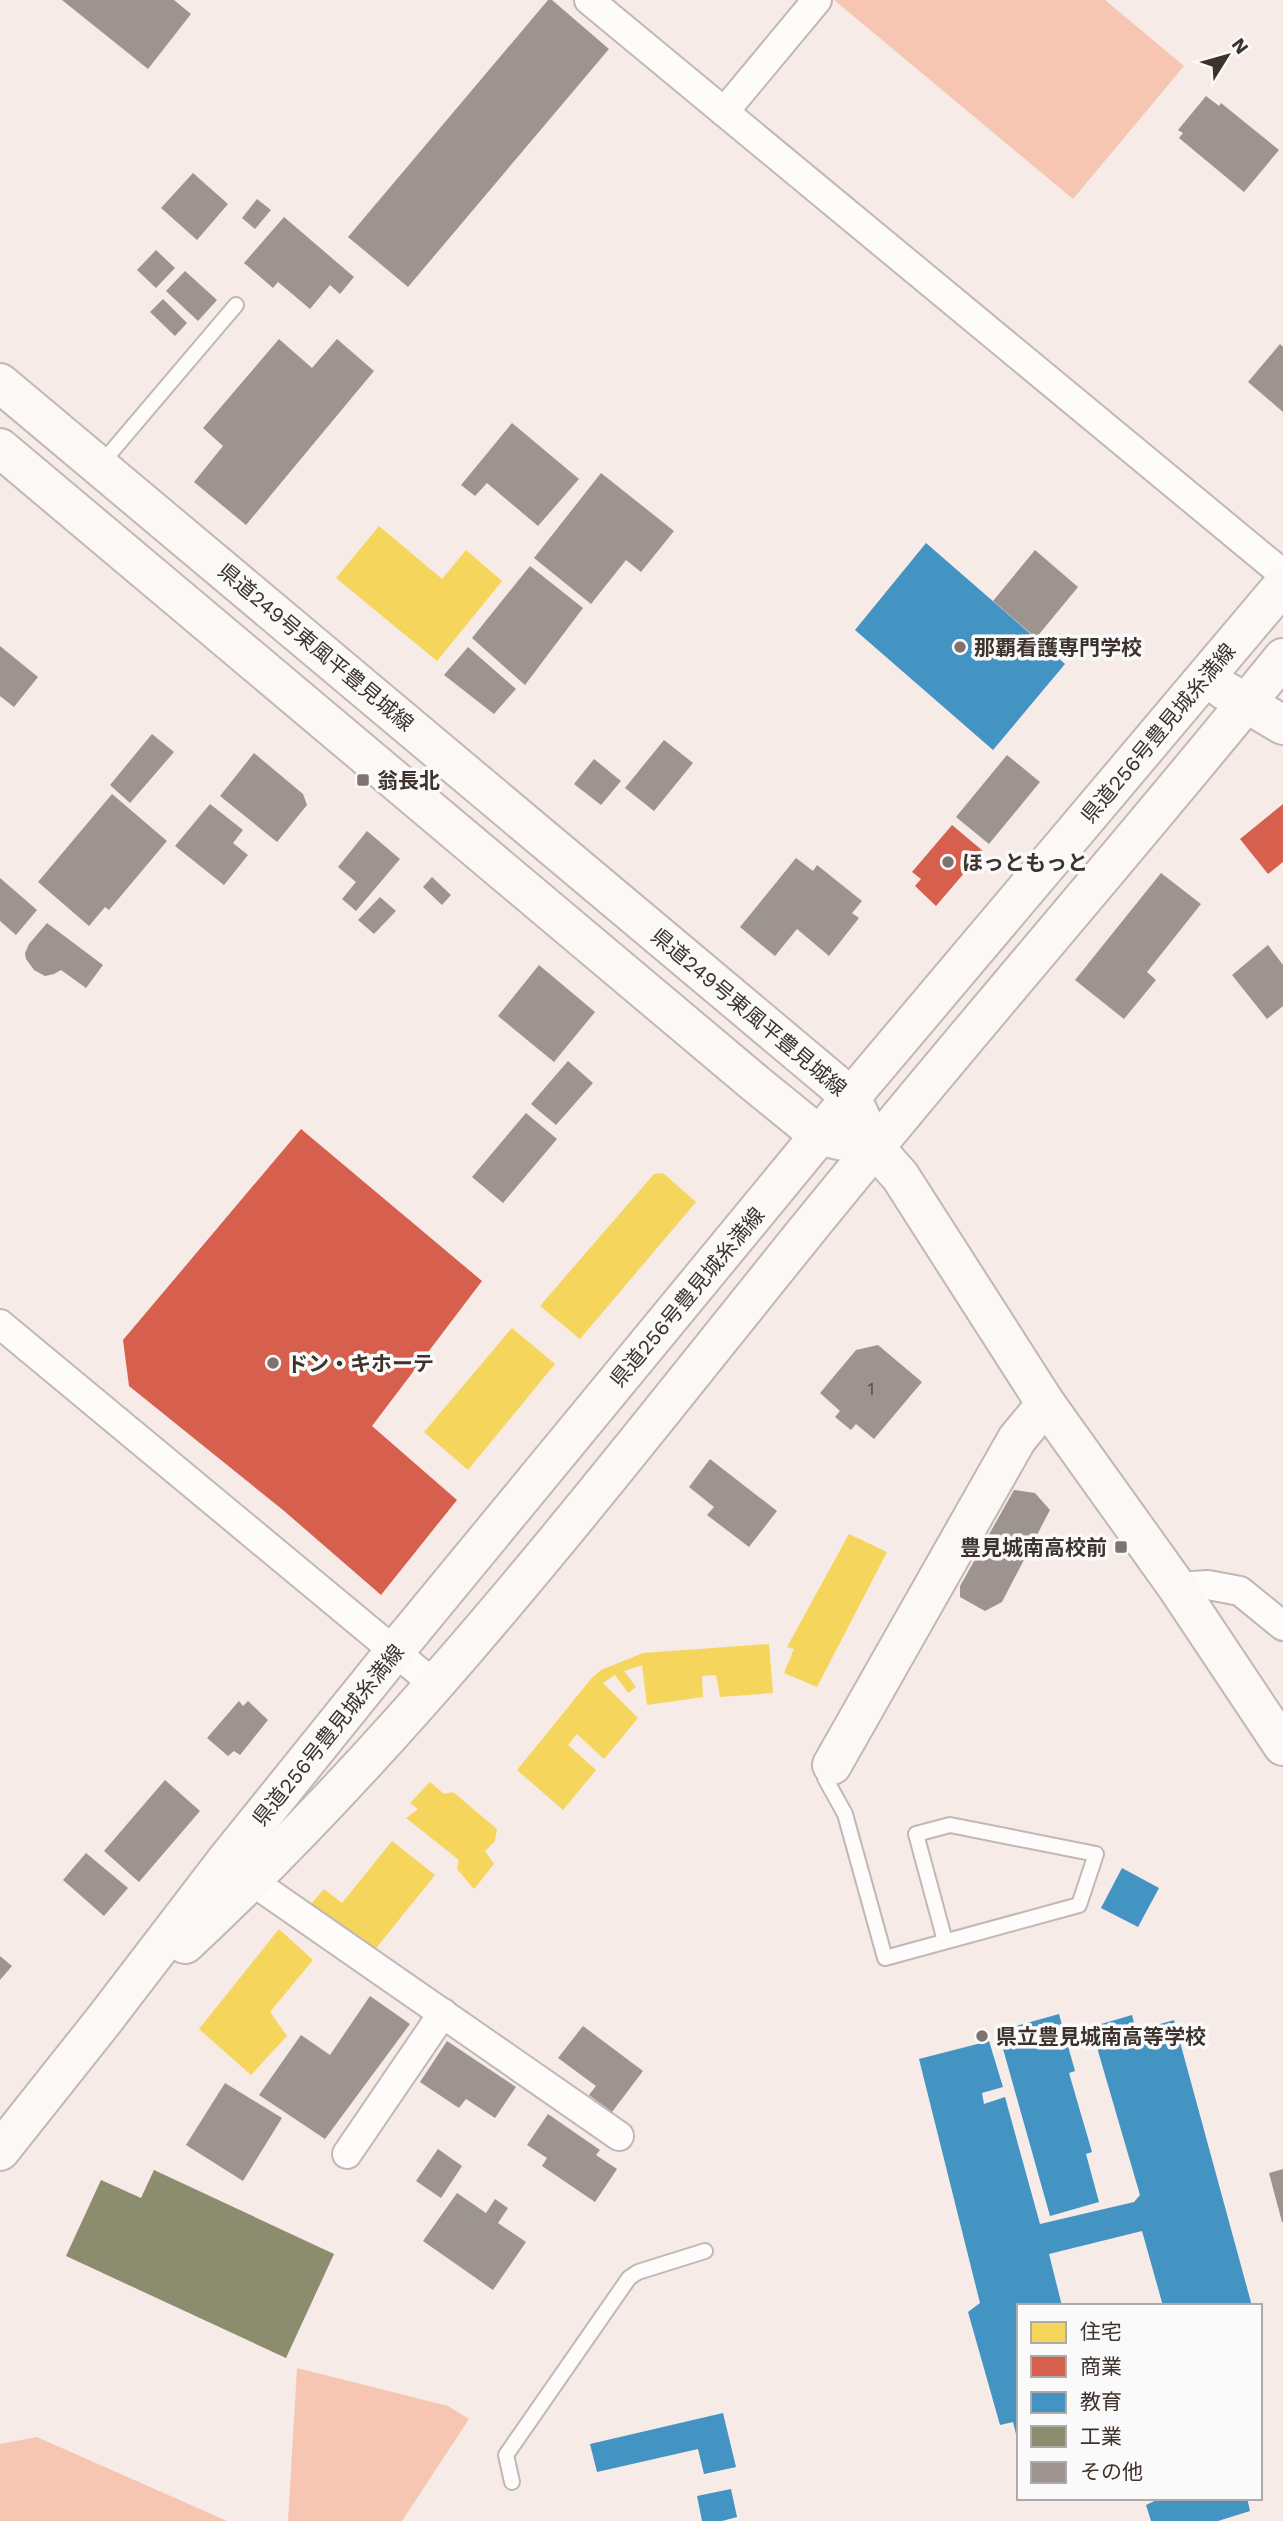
<svg xmlns="http://www.w3.org/2000/svg" width="1283" height="2521" font-family="'Work Sans','Noto Sans JP',sans-serif">
  <style>
    .green { fill: #f6c6b3 }
    .homes { fill: #f6d55c }
    .shops { fill: #d6604d }
    .schools { fill: #4393c3 }
    .industry { fill: #8c8c6e }
    .building { fill: #9d9490 }
    .lines { fill: none; stroke-linecap: round; stroke-linejoin: round }
    .lane-casing { stroke: #c2b7b4; stroke-width: 18 }
    .street-casing { stroke: #c2b7b4; stroke-width: 32 }
    .secondary-casing { stroke: #c2b7b4; stroke-width: 42 }
    .lane { stroke: #fefcfb; stroke-width: 14 }
    .street { stroke: #fefcfb; stroke-width: 28 }
    .secondary { stroke: #fbf8f6; stroke-width: 38 }
    .poi-dot { fill: #7e736e; stroke: #fafafa; stroke-width: 2.5 }
    .labels { text-anchor: middle; dominant-baseline: central; stroke-width: 7; stroke-linejoin: round; paint-order: stroke }
    .number-label { font-size: 18px; fill: #564a46 }
    .street-label { font-size: 21px; fill: #3e322d; stroke: #fafafa }
    .poi-label { font-size: 21px; font-weight: bold; fill: #3e322d; stroke: #fafafa; text-anchor: start }
  </style>
  <rect width="100%" height="100%" fill="#f6ebe7"/>
  <g class="green">
    <polygon points="834,0 1105,0 1184,66 1073,199"/>
    <polygon points="297,2368 448,2406 469,2419 402,2521 288,2521"/>
    <polygon points="37,2437 227,2521 0,2521 0,2444"/>
  </g>
  <g class="homes">
    <polygon points="379,526 442,579 466,550 502,581 437,661 336,578"/>
    <polygon points="663,1173 696,1202 580,1339 540,1306 654,1174"/>
    <polygon points="512,1328 555,1364 468,1470 424,1432"/>
    <polygon points="849,1534 887,1552 817,1687 784,1673 794,1649 787,1647"/>
    <polygon points="769,1644 773,1693 720,1697 716,1675 702,1676 703,1697 647,1705 642,1665 624,1671 636,1687 628,1693 615,1675 603,1683 638,1718 604,1759 577,1734 568,1745 596,1770 563,1810 517,1770 591,1679 601,1670 643,1653"/>
    <polygon points="430,1782 444,1794 453,1792 497,1829 495,1841 485,1851 494,1864 474,1889 457,1869 459,1860 406,1818 418,1809 410,1803"/>
    <polygon points="392,1841 435,1875 373,1952 310,1905 324,1889 342,1903"/>
    <polygon points="279,1929 313,1960 270,2012 287,2036 251,2075 199,2029"/>
  </g>
  <g class="shops">
    <polygon points="1283,804 1283,862 1268,874 1240,839"/>
    <polygon points="952,825 983,851 936,906 915,886 921,879 912,872"/>
    <polygon points="301,1129 482,1281 372,1426 457,1500 381,1595 283,1510 129,1386 123,1340"/>
  </g>
  <g class="schools">
    <polygon points="926,543 1065,664 993,750 855,630"/>
    <polygon points="1122,1868 1159,1888 1138,1927 1101,1908"/>
    <polygon points="1059,2014 1075,2071 1069,2073 1092,2152 1086,2154 1099,2202 1050,2216 998,2031"/>
    <polygon points="1132,2015 1136,2031 1174,2020 1252,2306 1163,2306 1142,2231 1049,2254 1062,2306 1019,2306 1019,2433 1016,2434 1013,2422 1000,2425 968,2312 980,2303 919,2059 989,2041 1003,2087 982,2093 984,2104 1005,2097 1040,2224 1134,2202 1140,2195 1091,2027"/>
    <polygon points="723,2413 736,2467 704,2474 698,2449 597,2472 590,2444"/>
    <polygon points="731,2489 737,2517 722,2521 702,2521 697,2496"/>
    <polygon points="1161,2498 1247,2498 1250,2511 1218,2521 1151,2521 1146,2505"/>
  </g>
  <polygon class="industry" points="154,2170 334,2254 286,2358 66,2256 101,2180 141,2198"/>
  <g class="building">
    <polygon points="62,0 174,0 191,14 148,69"/>
    <polygon points="548,0 552,0 609,49 408,287 348,237"/>
    <polygon points="1206,96 1219,106 1221,103 1279,150 1244,192 1179,138 1183,133 1178,130"/>
    <polygon points="193,173 228,204 197,240 161,208"/>
    <polygon points="257,199 271,210 255,229 242,218"/>
    <polygon points="284,217 354,277 340,294 330,285 310,309 278,282 273,288 244,263"/>
    <polygon points="156,250 175,268 156,288 137,270"/>
    <polygon points="185,271 217,300 198,321 166,291"/>
    <polygon points="163,299 187,323 175,336 150,312"/>
    <polygon points="279,339 312,368 337,339 374,371 246,525 194,482 223,446 203,428"/>
    <polygon points="1280,344 1283,347 1283,412 1248,382"/>
    <polygon points="512,423 579,479 538,526 487,483 475,496 461,485"/>
    <polygon points="601,473 674,531 641,572 626,560 591,604 534,558"/>
    <polygon points="1035,550 1078,587 1036,638 993,601"/>
    <polygon points="530,566 583,608 525,685 472,638"/>
    <polygon points="0,646 38,677 14,707 0,696"/>
    <polygon points="468,647 516,689 494,714 444,675"/>
    <polygon points="152,734 174,752 130,803 110,785"/>
    <polygon points="664,740 693,763 654,811 625,788"/>
    <polygon points="254,753 303,794 307,805 277,842 220,796"/>
    <polygon points="1007,755 1040,782 989,844 956,817"/>
    <polygon points="594,759 621,781 601,805 574,784"/>
    <polygon points="112,794 167,841 109,910 105,907 89,926 38,882"/>
    <polygon points="210,804 243,830 233,843 248,855 224,885 175,846"/>
    <polygon points="367,831 400,859 356,911 342,899 356,882 338,867"/>
    <polygon points="796,858 813,871 817,865 862,901 852,913 859,918 829,956 797,929 775,956 740,927"/>
    <polygon points="1161,873 1201,904 1147,972 1156,980 1124,1019 1075,980"/>
    <polygon points="432,877 451,895 442,905 423,887"/>
    <polygon points="0,878 37,910 16,935 0,921"/>
    <polygon points="380,897 396,911 374,934 358,920"/>
    <polygon points="47,923 103,965 86,988 61,970 54,974 45,976 34,970 26,959 25,953 29,944"/>
    <polygon points="1268,945 1283,965 1283,1006 1267,1019 1232,975"/>
    <polygon points="539,965 595,1012 554,1062 498,1016"/>
    <polygon points="568,1061 593,1083 556,1125 531,1104"/>
    <polygon points="526,1113 557,1139 503,1203 472,1177"/>
    <polygon points="878,1345 922,1382 874,1439 856,1424 851,1430 835,1417 840,1411 820,1393 856,1350"/>
    <polygon points="710,1459 777,1511 749,1547 707,1515 714,1507 689,1487"/>
    <polygon points="1014,1490 1035,1493 1050,1510 1002,1602 985,1611 960,1597 960,1586"/>
    <polygon points="239,1701 243,1706 248,1701 268,1720 240,1755 234,1751 228,1756 207,1738"/>
    <polygon points="165,1780 200,1811 139,1882 104,1851"/>
    <polygon points="86,1853 128,1888 104,1916 63,1880"/>
    <polygon points="0,1956 12,1966 0,1980"/>
    <polygon points="370,1996 410,2024 325,2139 259,2095 301,2035 330,2055"/>
    <polygon points="583,2026 643,2071 612,2112 589,2095 596,2086 558,2058"/>
    <polygon points="447,2041 516,2087 495,2118 466,2099 459,2108 420,2082"/>
    <polygon points="225,2083 282,2118 243,2181 186,2145"/>
    <polygon points="548,2114 600,2150 596,2155 617,2169 595,2202 542,2166 547,2158 527,2145"/>
    <polygon points="438,2149 462,2166 441,2198 416,2181"/>
    <polygon points="1283,2169 1283,2222 1282,2222 1269,2173"/>
    <polygon points="457,2193 486,2213 495,2199 508,2208 498,2223 526,2242 493,2290 423,2241"/>
  </g>
  <g class="lines">
    <defs>
      <g id="lane">
        <polyline points="101,464 236,305"/>
        <polyline points="825,1778 845,1814 885,1958 1079,1905 1096,1854 950,1825 916,1834 945,1941"/>
        <polyline points="512,2482 506,2455 629,2278 638,2272 705,2251"/>
      </g>
      <g id="street">
        <polyline points="589,0 1283,574"/>
        <polyline points="724,112 817,0"/>
        <polyline points="0,1324 435,1685"/>
        <polyline points="1177,1587 1208,1585 1240,1591 1283,1626"/>
        <polyline points="236,1870 619,2136"/>
        <polyline points="347,2154 443,2013"/>
      </g>
      <g id="secondary">
        <polyline points="0,383 851,1097 875,1148 900,1176 1046,1404 1177,1587 1283,1746"/>
        <polyline points="0,448 756,1084 820,1136 843,1141"/>
        <polyline points="1224,690 1283,725"/>
        <polyline points="832,1765 1017,1439 1046,1404"/>
        <path d="M185 1944C414 1731 604 1482 799 1240 958 1043 1124 854 1283 658"/>
        <polyline points="0,2151 104,2020 225,1862 395,1651 851,1097 1283,585"/>
      </g>
    </defs>
    <use href="#lane" class="lane-casing"/>
    <use href="#street" class="street-casing"/>
    <use href="#secondary" class="secondary-casing"/>
    <use href="#lane" class="lane"/>
    <use href="#street" class="street"/>
    <use href="#secondary" class="secondary"/>
  </g>
  <g class="poi-dot">
    <circle cx="960" cy="647" r="7"/>
    <rect x="356" y="773" width="14" height="14" rx="3.5"/>
    <circle cx="948" cy="862" r="7"/>
    <circle cx="273" cy="1363" r="7"/>
    <rect x="1114" y="1540" width="14" height="14" rx="3.5"/>
    <circle cx="982" cy="2036" r="7"/>
  </g>
  <g class="labels">
    <g class="number-label">
      <text x="871" y="1388">1</text>
    </g>
    <g class="street-label">
      <text transform="translate(316 647) rotate(40)">県道249号東風平豊見城線</text>
      <text transform="translate(1158 733) rotate(-50)">県道256号豊見城糸満線</text>
      <text transform="translate(749 1012) rotate(40)">県道249号東風平豊見城線</text>
      <text transform="translate(687 1297) rotate(-50)">県道256号豊見城糸満線</text>
      <text transform="translate(328 1735) rotate(-51)">県道256号豊見城糸満線</text>
    </g>
    <g class="poi-label">
      <text x="974" y="647">那覇看護専門学校</text>
      <text x="377" y="780">翁長北</text>
      <text x="962" y="862">ほっともっと</text>
      <text x="287" y="1363">ドン・キホーテ</text>
      <text x="1107" y="1547" text-anchor="end">豊見城南高校前</text>
      <text x="996" y="2036">県立豊見城南高等学校</text>
    </g>
  </g>
  <rect x="1017" y="2304" width="245" height="196" fill="#fafafa" stroke="#afaaa8" stroke-width="2"/>
  <rect x="1031" y="2322" width="35" height="21" fill="#f6d55c" stroke="#afaaa8" stroke-width="2"/>
  <text x="1080" y="2339" font-size="21" fill="#3e322d">住宅</text>
  <rect x="1031" y="2356" width="35" height="21" fill="#d6604d" stroke="#afaaa8" stroke-width="2"/>
  <text x="1080" y="2374" font-size="21" fill="#3e322d">商業</text>
  <rect x="1031" y="2392" width="35" height="21" fill="#4393c3" stroke="#afaaa8" stroke-width="2"/>
  <text x="1080" y="2409" font-size="21" fill="#3e322d">教育</text>
  <rect x="1031" y="2426" width="35" height="21" fill="#8c8c6e" stroke="#afaaa8" stroke-width="2"/>
  <text x="1080" y="2444" font-size="21" fill="#3e322d">工業</text>
  <rect x="1031" y="2462" width="35" height="21" fill="#9d9490" stroke="#afaaa8" stroke-width="2"/>
  <text x="1080" y="2479" font-size="21" fill="#3e322d">その他</text>
  <g transform="translate(1227 56) rotate(53)" stroke="#fafafa" stroke-width="5" paint-order="stroke">
  <path d="M0-5L12 26L0 18L-12 26Z" fill="#3e322d"/>
  <text y="-10" font-size="19" font-weight="bold" text-anchor="middle" fill="#3e322d">N</text>
  </g>
</svg>
